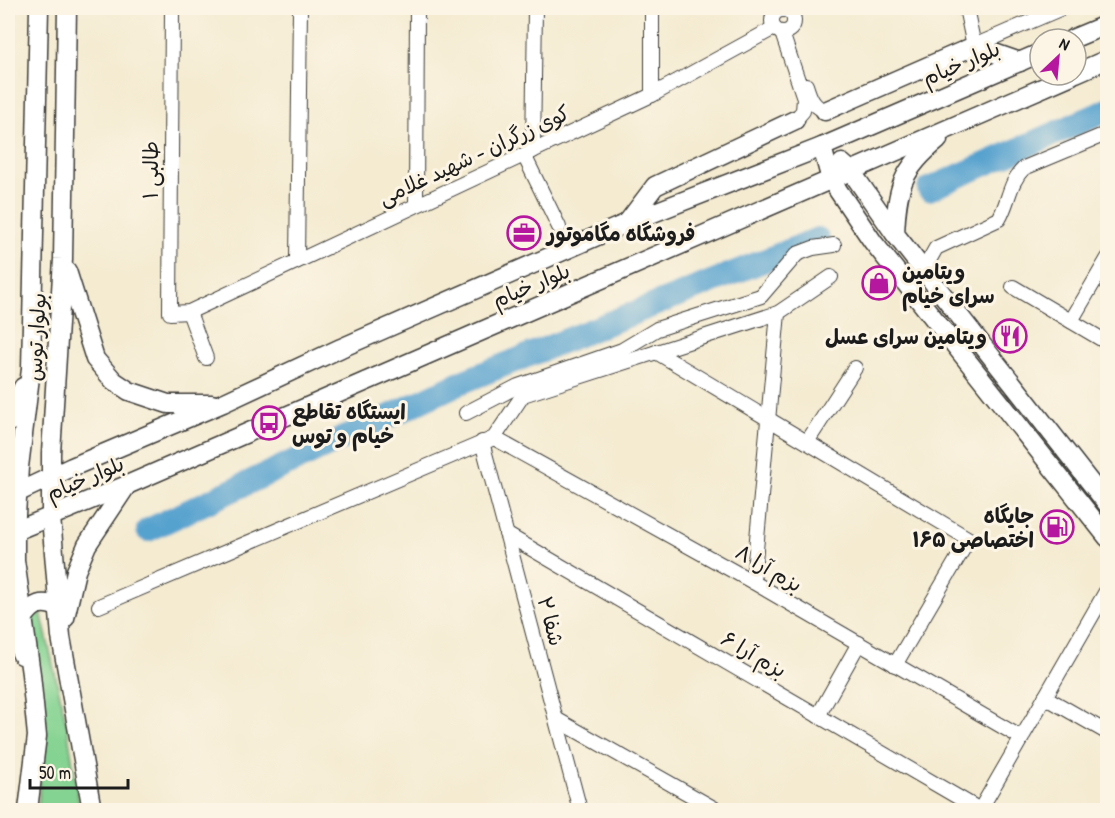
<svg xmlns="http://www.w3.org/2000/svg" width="1115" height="818" font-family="'Patrick Hand','Playpen Sans Arabic',sans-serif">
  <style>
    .green { fill: #85d392; stroke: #507857; stroke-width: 1.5 }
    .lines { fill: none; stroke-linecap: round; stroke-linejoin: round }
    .river { stroke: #56a2cf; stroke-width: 24 }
    .minor-casing { stroke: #3c3b37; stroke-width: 16 }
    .major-casing { stroke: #3c3b37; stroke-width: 21 }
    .minor { stroke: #fff; stroke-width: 14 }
    .major { stroke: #fff; stroke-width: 18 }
    .labels { text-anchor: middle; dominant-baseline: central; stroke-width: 6; stroke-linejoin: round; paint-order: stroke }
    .street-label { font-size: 21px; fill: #1c1c1c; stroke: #fcf5e5 }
    .poi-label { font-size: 21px; font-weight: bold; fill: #1c1c1c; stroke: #fcf5e5; text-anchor: start }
  </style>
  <rect width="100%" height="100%" fill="#fcf5e5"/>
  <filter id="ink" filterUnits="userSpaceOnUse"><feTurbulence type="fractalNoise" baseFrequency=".0167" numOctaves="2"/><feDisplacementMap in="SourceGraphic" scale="12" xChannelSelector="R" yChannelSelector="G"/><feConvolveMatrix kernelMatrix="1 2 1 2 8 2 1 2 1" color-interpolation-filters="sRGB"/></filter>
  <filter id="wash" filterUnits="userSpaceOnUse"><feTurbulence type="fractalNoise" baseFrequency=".008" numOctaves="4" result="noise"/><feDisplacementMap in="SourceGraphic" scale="24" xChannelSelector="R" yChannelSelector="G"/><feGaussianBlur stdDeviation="1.35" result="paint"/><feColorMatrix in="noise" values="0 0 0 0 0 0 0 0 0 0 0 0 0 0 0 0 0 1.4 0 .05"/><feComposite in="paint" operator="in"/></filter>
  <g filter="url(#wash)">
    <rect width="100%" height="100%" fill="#f4ebd1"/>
    <polygon class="green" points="41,612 67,726 80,810 38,810 43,734 31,616"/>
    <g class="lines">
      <g class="river">
        <polyline points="929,189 1108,110"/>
        <polyline points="148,530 462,382 818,239"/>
      </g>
    </g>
  </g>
  <g filter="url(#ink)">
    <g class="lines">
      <defs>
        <g id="minor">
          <polyline points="172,8 170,313 189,312 652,95 774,28"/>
          <polyline points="966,8 974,46 1062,8"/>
          <circle cx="783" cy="21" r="11"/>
          <polyline points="782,33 804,98 803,111 795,120"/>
          <path d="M806 85C810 98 813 106 825 111"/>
          <polyline points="652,95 652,8"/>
          <polyline points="533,151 535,8"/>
          <polyline points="524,155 559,227"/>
          <polyline points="416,205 417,8"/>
          <polyline points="297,261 300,8"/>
          <path d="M923 271 936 248 999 219C1009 202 1009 182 1024 168L1108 133"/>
          <polyline points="1013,287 1108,343"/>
          <polyline points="189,312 206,358"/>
          <polyline points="1071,321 1108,258"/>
          <polyline points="656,352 969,539 895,665"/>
          <polyline points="466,413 518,386 622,350 657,329 761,296 797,254 813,248 834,245"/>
          <polyline points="494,438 753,582 1022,738"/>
          <polyline points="482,442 580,810"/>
          <polyline points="807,442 855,368"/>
          <polyline points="506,534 980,810"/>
          <polyline points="753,582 778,313"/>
          <polyline points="99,606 494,438 523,395 778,313 831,277"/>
          <polyline points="1045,697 1108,733"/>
          <polyline points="818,716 859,643"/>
          <polyline points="556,719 717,810"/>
          <polyline points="980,810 1108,588"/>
        </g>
        <g id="major">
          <polyline points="67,8 63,259 51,453 51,517 61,637 92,810"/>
          <polyline points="1072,39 1108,24"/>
          <polyline points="1076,73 1108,59"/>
          <polyline points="825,111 974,46 1020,62"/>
          <polyline points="822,147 831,180 873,242 1108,538"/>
          <polyline points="842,163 851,171 895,234 1108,505"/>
          <polyline points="627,223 655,186 795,120"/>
          <path d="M895 234C897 188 901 170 938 140"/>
          <polyline points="67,271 95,359 114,381 129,391 168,404 212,404"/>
          <polyline points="8,423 23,387"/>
          <polyline points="8,497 72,467 223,403 341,348 627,223 822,147 1040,53"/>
          <polyline points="8,534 127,485 1072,75"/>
          <polyline points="65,618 76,571 87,545 127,485"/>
          <path d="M23 619C33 603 42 600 59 608"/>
          <polyline points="8,624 22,655"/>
          <polyline points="28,810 37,736 31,674 15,560 15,531 19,467 31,369 39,8"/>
        </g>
      </defs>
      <use href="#minor" class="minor-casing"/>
      <use href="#major" class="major-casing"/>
      <use href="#minor" class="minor"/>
      <use href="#major" class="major"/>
    </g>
  </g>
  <defs>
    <symbol id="office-ring" viewBox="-11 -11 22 22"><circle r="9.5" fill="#fcf5e5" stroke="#b5179e" stroke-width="1.5"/><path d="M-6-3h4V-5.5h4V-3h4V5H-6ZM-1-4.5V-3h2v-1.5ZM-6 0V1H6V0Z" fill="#b5179e"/></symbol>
    <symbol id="shop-ring" viewBox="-11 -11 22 22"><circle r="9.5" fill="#fcf5e5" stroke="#b5179e" stroke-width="1.5"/><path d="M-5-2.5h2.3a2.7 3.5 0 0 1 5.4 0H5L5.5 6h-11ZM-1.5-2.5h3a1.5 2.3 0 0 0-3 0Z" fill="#b5179e"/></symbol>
    <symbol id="restaurant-ring" viewBox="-11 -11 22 22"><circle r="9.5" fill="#fcf5e5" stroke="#b5179e" stroke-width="1.5"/><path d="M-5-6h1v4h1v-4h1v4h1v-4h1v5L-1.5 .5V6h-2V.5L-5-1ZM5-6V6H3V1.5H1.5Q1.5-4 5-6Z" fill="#b5179e"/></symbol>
    <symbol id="bus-ring" viewBox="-11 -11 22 22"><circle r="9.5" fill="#fcf5e5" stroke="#b5179e" stroke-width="1.5"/><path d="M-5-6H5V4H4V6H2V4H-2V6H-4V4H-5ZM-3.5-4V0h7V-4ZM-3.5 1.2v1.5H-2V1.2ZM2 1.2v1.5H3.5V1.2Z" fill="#b5179e"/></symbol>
    <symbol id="fuel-ring" viewBox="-11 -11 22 22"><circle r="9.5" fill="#fcf5e5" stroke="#b5179e" stroke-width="1.5"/><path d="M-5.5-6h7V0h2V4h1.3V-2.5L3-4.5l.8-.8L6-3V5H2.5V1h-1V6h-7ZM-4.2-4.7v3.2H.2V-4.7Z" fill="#b5179e"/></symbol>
  </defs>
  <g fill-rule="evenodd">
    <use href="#office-ring" x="505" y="214" width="38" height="38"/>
    <use href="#shop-ring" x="860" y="264" width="38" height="38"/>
    <use href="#restaurant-ring" x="991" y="317" width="38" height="38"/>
    <use href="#bus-ring" x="250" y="404" width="38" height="38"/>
    <use href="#fuel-ring" x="1038" y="508" width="38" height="38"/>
  </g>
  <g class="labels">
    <g class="street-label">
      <text transform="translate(961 63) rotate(-23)">بلوار خیام</text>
      <text transform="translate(474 155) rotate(-25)">کوی زرگران - شهید غلامی</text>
      <text transform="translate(150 170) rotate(-90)">طالبی ۱</text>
      <text transform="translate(531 285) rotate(-23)">بلوار خیام</text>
      <text transform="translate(36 337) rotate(-87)">بولوار توس</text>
      <text transform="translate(85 478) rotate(-23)">بلوار خیام</text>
      <text transform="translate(769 568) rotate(30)">بزم آرا ۸</text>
      <text transform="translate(551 621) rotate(75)">شفا ۲</text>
      <text transform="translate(754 654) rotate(30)">بزم آرا ۶</text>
    </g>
    <g class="poi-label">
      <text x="547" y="233">فروشگاه مگاموتور</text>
      <text x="902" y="271">ویتامین<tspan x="902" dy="24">سرای خیام</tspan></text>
      <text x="987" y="336" text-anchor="end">ویتامین سرای عسل</text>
      <text x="292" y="411">ایستگاه تقاطع<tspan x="292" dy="24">خیام و توس</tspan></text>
      <text x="1034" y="515" text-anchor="end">جایگاه<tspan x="1034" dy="24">اختصاصی ۱۶۵</tspan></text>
    </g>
  </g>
  <rect width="1115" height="818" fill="none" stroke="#fcf5e5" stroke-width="30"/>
  <g transform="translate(1058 57) rotate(26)"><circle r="28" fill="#fcf5e5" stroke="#a29e95" stroke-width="1.5"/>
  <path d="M0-4.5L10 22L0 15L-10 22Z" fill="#b5179e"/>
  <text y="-9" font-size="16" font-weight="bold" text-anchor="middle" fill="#1c1c1c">N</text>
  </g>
  <path d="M30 779v9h98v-9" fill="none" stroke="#1c1c1c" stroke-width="3"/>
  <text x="39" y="779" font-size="18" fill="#1c1c1c" stroke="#fcf5e5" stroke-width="4.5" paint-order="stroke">50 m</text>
</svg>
